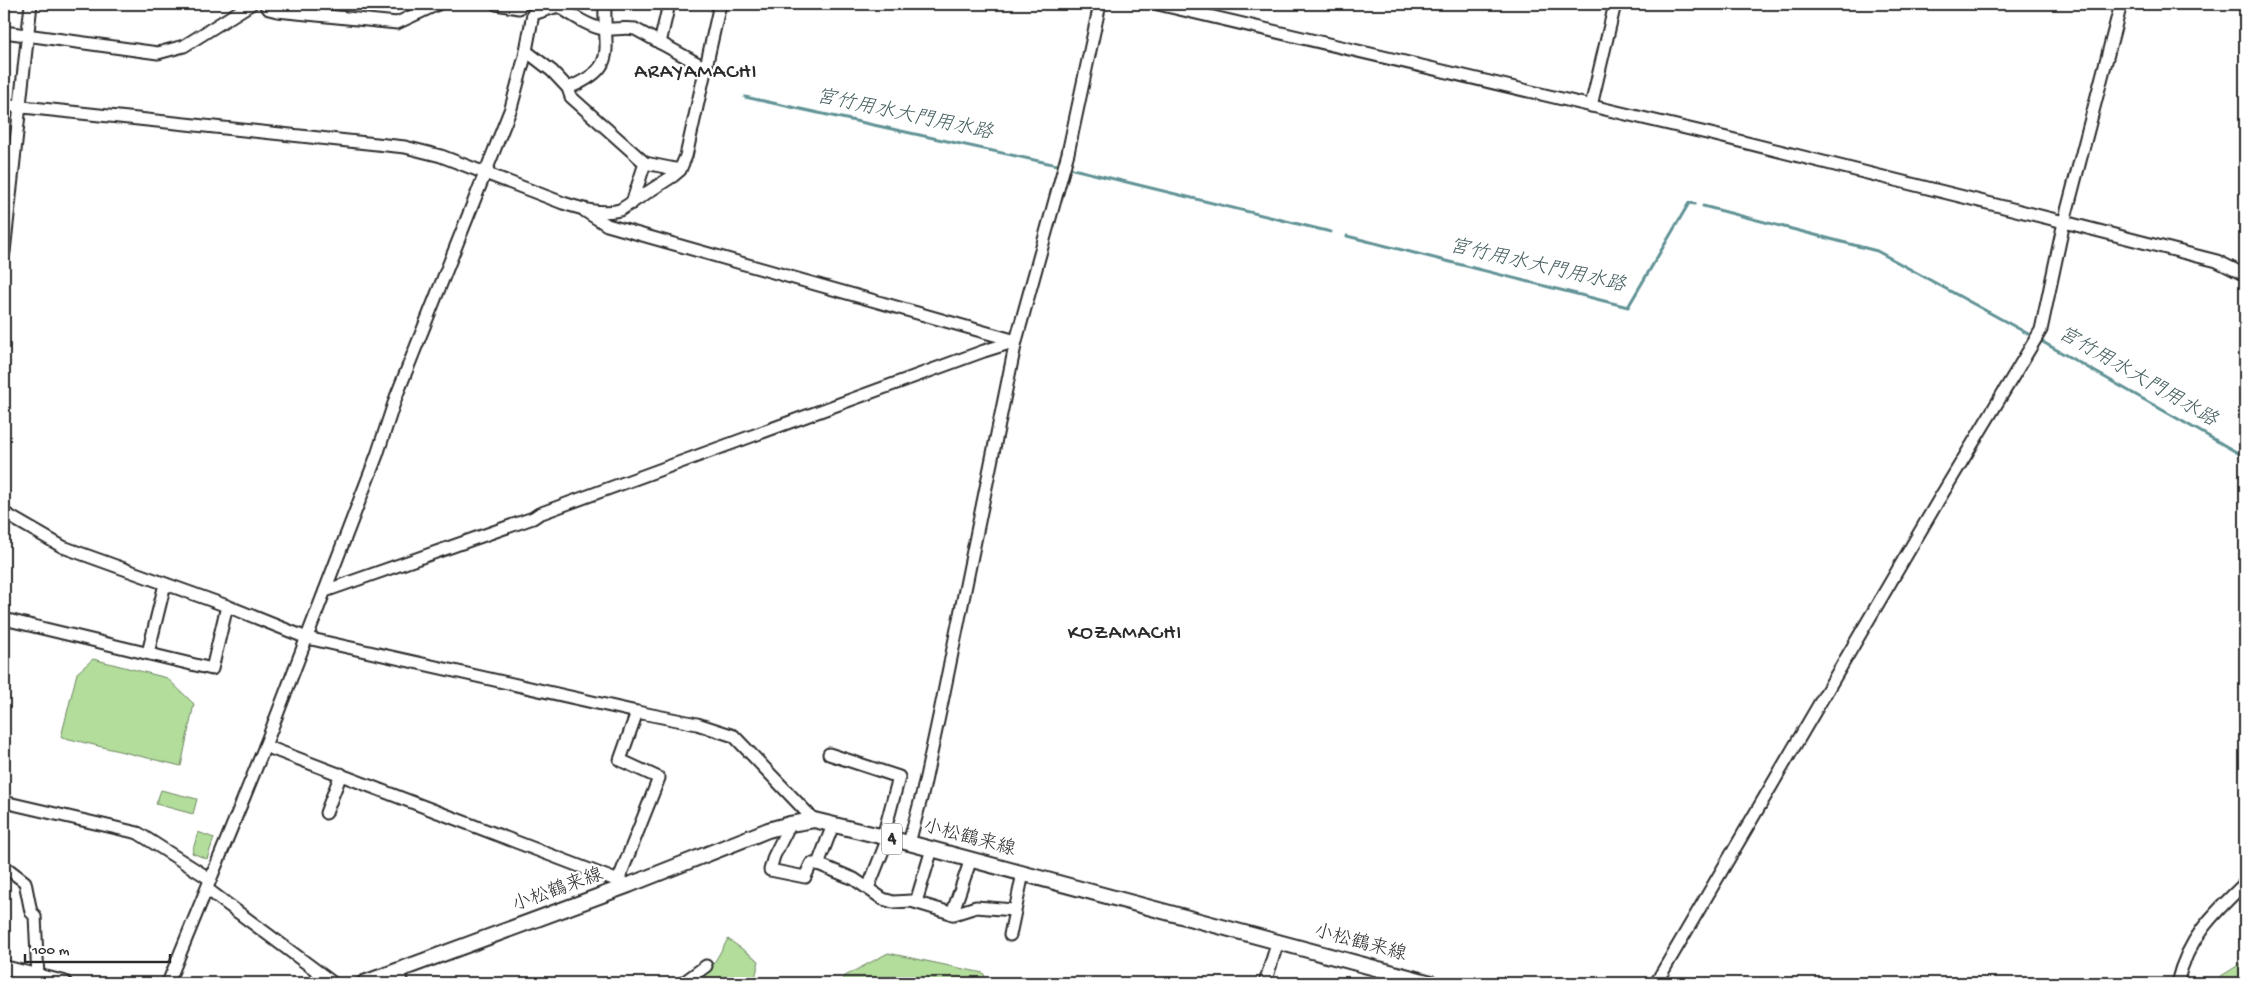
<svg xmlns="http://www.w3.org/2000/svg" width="2249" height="987" font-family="'Gochi Hand','Klee One',sans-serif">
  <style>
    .green { fill: #b2dd9b; stroke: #6e8463 }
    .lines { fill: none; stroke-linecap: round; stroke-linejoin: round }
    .stream { stroke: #609295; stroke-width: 3 }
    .minor-casing { stroke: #2b2b2b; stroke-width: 15 }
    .major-casing { stroke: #2b2b2b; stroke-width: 18 }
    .minor { stroke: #fff; stroke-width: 11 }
    .major { stroke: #fff; stroke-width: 14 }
    .labels { text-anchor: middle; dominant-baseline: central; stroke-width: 5; stroke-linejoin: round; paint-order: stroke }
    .shield { fill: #fff; stroke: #6b6b6b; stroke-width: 1 }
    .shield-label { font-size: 18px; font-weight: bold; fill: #2b2b2b }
    .street-label { font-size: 19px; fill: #2b2b2b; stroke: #fff }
    .water-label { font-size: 20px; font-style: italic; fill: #465e60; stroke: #fff }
    .quarter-label { font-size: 21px; letter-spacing: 1px; fill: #2b2b2b; stroke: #fff }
  </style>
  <rect width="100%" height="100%" fill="#fff"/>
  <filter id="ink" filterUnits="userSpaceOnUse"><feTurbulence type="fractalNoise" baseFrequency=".02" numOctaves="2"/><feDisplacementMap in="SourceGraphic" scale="10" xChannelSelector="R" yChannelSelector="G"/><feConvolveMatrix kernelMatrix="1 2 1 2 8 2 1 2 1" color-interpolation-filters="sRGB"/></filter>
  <g filter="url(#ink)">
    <g class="green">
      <polygon points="93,659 167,678 194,704 181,766 61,737 77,673"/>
      <polygon points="161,790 197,799 193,814 156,804"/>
      <polygon points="198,832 214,838 207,859 192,853"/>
      <polygon points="728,939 759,961 754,983 694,983 714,963"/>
      <polygon points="888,953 983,973 989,983 841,983 845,976"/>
      <polygon points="2245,961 2245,983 2210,983"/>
    </g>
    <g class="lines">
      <g class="stream">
        <polyline points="745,97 1057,165"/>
        <polyline points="1069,168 1331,232"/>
        <polyline points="1703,206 1877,251 2032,336"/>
        <polyline points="1347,236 1628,307 1689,203 1695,204"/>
        <polyline points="2041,341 2245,457"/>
      </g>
      <defs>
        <g id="minor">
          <polyline points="265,4 269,9 277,11 397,23 438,4"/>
          <polyline points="496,4 519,8"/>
          <polyline points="1158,4 1715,135 2064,222 2217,261 2245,275"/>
          <path d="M558 6C571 14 588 27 604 29 614 30 624 27 635 29L706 68"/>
          <polyline points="4,32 158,53 184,46 251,4"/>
          <polyline points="660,43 669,4"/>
          <path d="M526 51 552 71 568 88C620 67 603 50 605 4"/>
          <polyline points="568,88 571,97 645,163 680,170"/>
          <path d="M4 105 405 147 441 156 563 203C582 209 601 215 620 210L673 176 680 170 686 156 720 4"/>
          <polyline points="1591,106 1615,4"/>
          <polyline points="632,203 645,163"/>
          <polyline points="585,211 607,225 1016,341"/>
          <polyline points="4,252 31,4"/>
          <polyline points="4,513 63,547 227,606 307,638 637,712 697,724 734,736 814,820"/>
          <polyline points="325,591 533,518 539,514 984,351 1016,341"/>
          <polyline points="4,619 212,669 227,606"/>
          <polyline points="148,653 165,584"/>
          <polyline points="265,746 629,885"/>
          <polyline points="829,754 899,777 883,837"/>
          <polyline points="4,802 138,833 210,879"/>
          <polyline points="326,813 341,774"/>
          <polyline points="790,824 774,856 770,870 805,877 811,864 818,864 854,879 883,899 893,902 911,901 954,914 976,907 1014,910"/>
          <polyline points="909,843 923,791 941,707 1016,341 1068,153 1100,4"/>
          <polyline points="818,864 833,825"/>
          <polyline points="4,866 25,882 31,912 35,916 38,977"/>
          <polyline points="618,881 659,778 620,760 637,712"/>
          <polyline points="868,888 888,838"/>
          <polyline points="207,889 333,983"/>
          <polyline points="916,902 932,849"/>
          <polyline points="952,914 971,859"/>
          <polyline points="1010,935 1023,873"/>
          <polyline points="397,970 402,983"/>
          <polyline points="168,983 265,746 377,455 396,397 511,108 525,56 533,14 558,6 559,4"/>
          <polyline points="683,983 706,966"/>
          <polyline points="1265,983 1278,941"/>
          <polyline points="1656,983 1938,501 2041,330 2064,222 2121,4"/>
          <path d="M2177 983C2188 938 2213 914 2245 883"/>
        </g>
        <g id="major">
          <polyline points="4,968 64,983"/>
          <polyline points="364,983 629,885 768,830 790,824 814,820 909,843 1431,983"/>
        </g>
      </defs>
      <use href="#minor" class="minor-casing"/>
      <use href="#major" class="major-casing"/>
      <use href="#minor" class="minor"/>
      <use href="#major" class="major"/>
    </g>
  </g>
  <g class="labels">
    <rect class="shield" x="882" y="823.5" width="20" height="31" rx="4"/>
    <g class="shield-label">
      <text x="892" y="839">4</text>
    </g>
    <g class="street-label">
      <text transform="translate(969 839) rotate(15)">小松鶴来線</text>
      <text transform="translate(558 891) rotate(-20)">小松鶴来線</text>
      <text transform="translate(1360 944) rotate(15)">小松鶴来線</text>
    </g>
    <g class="water-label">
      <text transform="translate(904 116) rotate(12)">宮竹用水大門用水路</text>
      <text transform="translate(1537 267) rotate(13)">宮竹用水大門用水路</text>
      <text transform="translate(2137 378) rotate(30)">宮竹用水大門用水路</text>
    </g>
    <g class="quarter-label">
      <text x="696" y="73">ARAYAMACHI</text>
      <text x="1125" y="634">KOZAMACHI</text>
    </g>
  </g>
  <rect width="2249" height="987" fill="none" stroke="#fff" stroke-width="20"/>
  <rect x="10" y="10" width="2229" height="967" fill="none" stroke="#2b2b2b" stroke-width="2" filter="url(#ink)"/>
  <path d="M25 954v8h145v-8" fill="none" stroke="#2b2b2b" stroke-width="2.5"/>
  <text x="32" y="954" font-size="15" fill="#2b2b2b" stroke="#ffffff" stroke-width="4" paint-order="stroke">100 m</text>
</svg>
